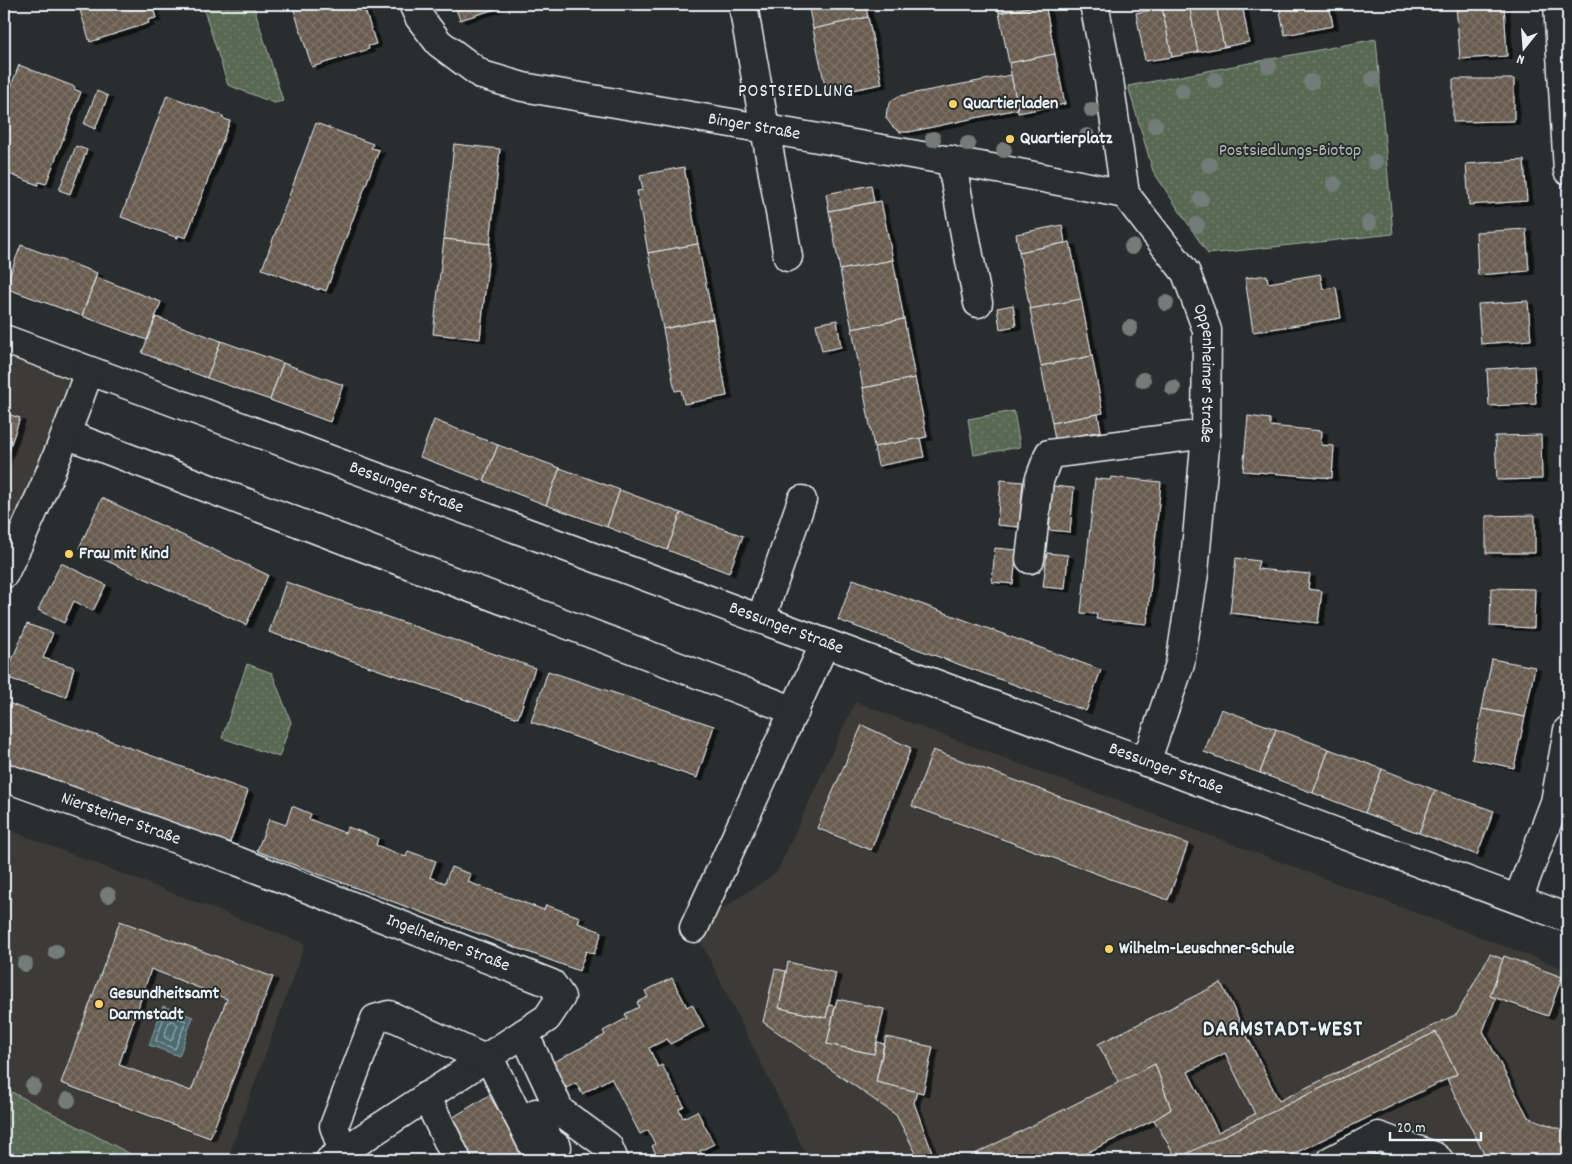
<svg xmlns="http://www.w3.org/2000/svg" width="1572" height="1164" font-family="Dekko,sans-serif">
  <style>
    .built { fill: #3d3b38 }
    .park { fill: url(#park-dots); stroke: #a0ada5 }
    .water { fill: url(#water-ripples); stroke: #8ba1a6 }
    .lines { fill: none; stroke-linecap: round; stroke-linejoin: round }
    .shore { stroke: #aabbc1; stroke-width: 1 }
    .building { fill: url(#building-cross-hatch); stroke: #e8f1f8; fill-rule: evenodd; filter: url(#shadow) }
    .minor-casing { stroke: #e8f1f8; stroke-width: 31 }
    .minor { stroke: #2a2d2e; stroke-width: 28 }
    .tree { fill: #737b79 }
    .poi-dot { fill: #ffd166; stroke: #2a2d2e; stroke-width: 2 }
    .labels { text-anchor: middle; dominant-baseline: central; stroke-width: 4; stroke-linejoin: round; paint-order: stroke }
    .poi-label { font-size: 18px; font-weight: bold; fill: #e8f1f8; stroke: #2a2d2e; text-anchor: start }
    .street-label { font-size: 18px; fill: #e8f1f8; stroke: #2a2d2e }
    .park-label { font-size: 18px; fill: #aebbb6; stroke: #2a2d2e }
    .neighbourhood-label { font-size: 19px; letter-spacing: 1px; fill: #e8f1f8; stroke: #2a2d2e }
    .district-label { font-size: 22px; font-weight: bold; letter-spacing: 1px; fill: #e8f1f8; stroke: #2a2d2e }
  </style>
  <defs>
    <pattern id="park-dots" width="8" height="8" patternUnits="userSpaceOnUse" patternTransform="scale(1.25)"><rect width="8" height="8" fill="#586952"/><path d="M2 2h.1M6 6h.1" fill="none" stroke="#707f6c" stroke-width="1.8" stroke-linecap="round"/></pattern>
    <pattern id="water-ripples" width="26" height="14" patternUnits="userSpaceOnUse" patternTransform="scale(1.25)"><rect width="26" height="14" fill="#4d6b6f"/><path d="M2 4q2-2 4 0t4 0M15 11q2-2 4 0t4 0" fill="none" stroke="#678184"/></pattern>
    <pattern id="building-cross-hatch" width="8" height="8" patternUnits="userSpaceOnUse" patternTransform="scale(1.25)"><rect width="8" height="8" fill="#685b4f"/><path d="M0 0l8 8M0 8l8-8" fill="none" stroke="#7e7369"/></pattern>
    <filter id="shadow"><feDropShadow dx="5.5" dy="3" stdDeviation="0" flood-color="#0009"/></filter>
  </defs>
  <rect width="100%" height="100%" fill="#2a2d2e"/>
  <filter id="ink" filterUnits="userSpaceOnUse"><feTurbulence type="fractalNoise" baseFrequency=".02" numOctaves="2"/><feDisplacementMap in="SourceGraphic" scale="10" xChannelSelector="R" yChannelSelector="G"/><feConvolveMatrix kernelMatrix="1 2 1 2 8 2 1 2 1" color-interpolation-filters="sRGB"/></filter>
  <g filter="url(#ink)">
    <g class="built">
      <polygon points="4,339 89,371 4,574"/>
      <polygon points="855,702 1568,970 1568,1160 809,1160 694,928 777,872"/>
      <polygon points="4,828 305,944 227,1160 143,1160 4,1088"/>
    </g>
    <g class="park">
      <polygon points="202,4 253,4 283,101 274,103 228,85"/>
      <polygon points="1376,39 1393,234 1208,254 1153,171 1128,86"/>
      <polygon points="1014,411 1020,447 974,455 968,419"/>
      <polygon points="247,664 272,673 291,722 279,757 222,738"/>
      <polygon points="4,1088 142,1160 4,1160"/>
    </g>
    <polygon class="water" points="163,1006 193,1017 179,1056 149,1045"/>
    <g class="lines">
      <g class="shore">
        <polygon points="166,1013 186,1021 175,1049 156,1041"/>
        <polygon points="172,1021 178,1025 171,1041 164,1037 169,1022"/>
      </g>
    </g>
    <g class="building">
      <polygon points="78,4 152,4 156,18 148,20 149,23 90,42"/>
      <polygon points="292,4 363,4 376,44 368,46 369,49 312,67"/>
      <polygon points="461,4 501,4 502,7 460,20 455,6"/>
      <polygon points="808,4 865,4 868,17 813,29"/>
      <polygon points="997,4 1045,4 999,13"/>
      <polygon points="1045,4 1055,54 1009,63 999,13"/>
      <polygon points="1183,4 1189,4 1198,52 1172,57 1162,8"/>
      <polygon points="1189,4 1216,4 1224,47 1198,52"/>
      <polygon points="1216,4 1242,4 1249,42 1224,47"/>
      <polygon points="1294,4 1329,4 1333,26 1285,35 1279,7"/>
      <polygon points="1456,4 1504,4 1507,56 1460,59"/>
      <polygon points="1162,8 1172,57 1145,61 1136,13"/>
      <polygon points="868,17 882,84 827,95 813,29"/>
      <polygon points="1055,54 1065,104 1018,113 1009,63"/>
      <polygon points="19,65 75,87 74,89 81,92 46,184 39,182 38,185 4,172 4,105"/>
      <polygon points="1011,75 1018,109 909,132 900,132 892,126 886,118 887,109 892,100 899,96"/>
      <polygon points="1453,79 1514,79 1514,121 1453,122"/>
      <polygon points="97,91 108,96 95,129 84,124"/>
      <polygon points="167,95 223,116 222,118 230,121 186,238 178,235 178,238 121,217"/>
      <polygon points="316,123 373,144 371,148 379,150 326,291 319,288 319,290 262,269"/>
      <polygon points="454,144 500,149 490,244 444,239"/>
      <polygon points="76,146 87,150 70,194 59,190"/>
      <polygon points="1524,160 1527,201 1469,205 1466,164"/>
      <polygon points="684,167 698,244 648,253 637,191 643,190 640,175"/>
      <polygon points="871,185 874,202 829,211 826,194"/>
      <polygon points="881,201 893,260 840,270 829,211"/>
      <polygon points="1062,225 1065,243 1019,252 1016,234"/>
      <polygon points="1526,229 1529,271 1478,275 1476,232"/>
      <polygon points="444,239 490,244 480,339 433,334"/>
      <polygon points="1070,242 1081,299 1030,309 1019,252"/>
      <polygon points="698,244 713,319 663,329 648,253"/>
      <polygon points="21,245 97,273 82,316 5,288"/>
      <polygon points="893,260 904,319 852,329 840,270"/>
      <polygon points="1320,274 1323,289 1336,287 1341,318 1253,332 1245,278 1267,275 1268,283"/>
      <polygon points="96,277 161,302 147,340 82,316"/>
      <polygon points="1081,299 1092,356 1041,366 1030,309"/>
      <polygon points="1528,301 1531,340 1481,344 1478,304"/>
      <polygon points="1013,305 1016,326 1000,329 997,308"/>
      <polygon points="156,317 221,341 207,378 142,353"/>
      <polygon points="713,319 727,396 684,404 681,390 675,391 663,329"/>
      <polygon points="904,319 915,378 863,388 852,329"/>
      <polygon points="837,320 841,347 822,351 816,324"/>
      <polygon points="221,341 283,363 270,400 207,378"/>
      <polygon points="1092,356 1103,413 1052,423 1041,366"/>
      <polygon points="283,363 343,385 330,422 270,400"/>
      <polygon points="1534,366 1536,404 1489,406 1487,369"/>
      <polygon points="915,378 927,437 874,447 863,388"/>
      <polygon points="4,413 20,418 4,464"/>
      <polygon points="1098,414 1101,431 1055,440 1052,423"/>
      <polygon points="1248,416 1270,419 1270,426 1322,431 1321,445 1334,446 1332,478 1243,471"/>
      <polygon points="434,420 498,445 484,481 420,457"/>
      <polygon points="1541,435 1542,479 1497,480 1495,436"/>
      <polygon points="920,438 924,457 878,466 874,447"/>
      <polygon points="498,445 560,468 546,505 484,481"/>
      <polygon points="560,468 620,490 607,527 546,505"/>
      <polygon points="1111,477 1161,482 1147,624 1096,619 1097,614 1081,613 1095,479 1110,480"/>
      <polygon points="1001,480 1023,482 1019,527 997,525"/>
      <polygon points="1053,486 1074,488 1070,532 1049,530"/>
      <polygon points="620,490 681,513 667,550 607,527"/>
      <polygon points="102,498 268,575 246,625 79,548"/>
      <polygon points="681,513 743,536 729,573 667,550"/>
      <polygon points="1535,515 1535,553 1486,553 1486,516"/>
      <polygon points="995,548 1017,550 1013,584 992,582"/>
      <polygon points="1047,553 1068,555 1065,589 1043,587"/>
      <polygon points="1236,558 1259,561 1257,569 1310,574 1308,589 1322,591 1318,623 1230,613"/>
      <polygon points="61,563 106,585 93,611 74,601 64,623 38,610"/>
      <polygon points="853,579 1101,670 1086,711 838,620"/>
      <polygon points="286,582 535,668 518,718 269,632"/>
      <polygon points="1491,588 1535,589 1534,628 1490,626"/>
      <polygon points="27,624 53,633 43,658 74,667 66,697 5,677"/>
      <polygon points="1492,659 1535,667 1525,717 1482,709"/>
      <polygon points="548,671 714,726 697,778 531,722"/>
      <polygon points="5,702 248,791 228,848 4,766"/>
      <polygon points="1221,709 1276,729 1260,773 1204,752"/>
      <polygon points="1482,709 1525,717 1514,768 1472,759"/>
      <polygon points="862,725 911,748 871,850 817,828"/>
      <polygon points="1276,729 1329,749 1313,793 1260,773"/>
      <polygon points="1329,749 1382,769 1365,813 1313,793"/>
      <polygon points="933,750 1188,844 1168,900 912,806"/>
      <polygon points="1382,769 1435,790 1419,833 1365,813"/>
      <polygon points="1435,790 1494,811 1477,855 1419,833"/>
      <polygon points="292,806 311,814 309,819 345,833 348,827 378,838 376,845 406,857 408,851 436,861 430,877 445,883 451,867 471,874 468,882 544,910 546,905 580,917 578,923 602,932 594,954 586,951 579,971 257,851 269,819 286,825"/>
      <path d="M120 921 273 977 210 1138 61 1083ZM151 969 227 999 191 1091 119 1065Z"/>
      <path d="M1490 954 1503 959 1490 996 1496 998 1483 1031 1528 1117 1568 1132V1148L1563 1160H1487L1447 1079 1457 1074 1436 1032 1177 1159 1154 1120 1171 1109 1155 1064 1119 1083 1098 1044 1221 983 1279 1101 1457 1014ZM1225 1053 1255 1114 1218 1132 1188 1072Z"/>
      <polygon points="1504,956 1562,977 1548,1016 1490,996"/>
      <polygon points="788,962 836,973 826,1018 779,1008"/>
      <polygon points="775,969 786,971 779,1008 826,1018 829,1005 835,1006 827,1044 874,1054 877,1042 884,1044 876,1082 917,1091 914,1103 935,1160 906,1160 917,1155 896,1115 763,1022"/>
      <polygon points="672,978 687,1007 692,1004 704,1027 670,1044 667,1039 649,1048 658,1067 662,1065 684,1106 679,1109 683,1118 697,1111 714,1144 700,1151 704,1158 708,1156 710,1160 665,1160 663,1156 658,1158 652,1146 655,1144 648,1130 640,1134 611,1078 582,1094 576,1083 566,1088 552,1063 605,1035 603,1031 627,1018 625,1014 639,1007 637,1002 648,997 645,991"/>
      <polygon points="837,999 884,1009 874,1054 827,1044"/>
      <polygon points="1436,1032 1457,1074 1447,1079 1281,1160 1174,1160"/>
      <polygon points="886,1037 933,1047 923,1093 876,1082"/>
      <polygon points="1155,1064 1171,1109 1154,1120 1072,1160 963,1160"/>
      <polygon points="489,1095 501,1115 507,1112 531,1160 464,1160 453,1139 461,1134 452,1118"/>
    </g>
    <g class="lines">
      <defs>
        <g id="minor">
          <path id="s1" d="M413 4 419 17 439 43 482 75 523 87 1003 170 1125 194"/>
          <path id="s2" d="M1094 4 1109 80 1125 194 1186 273 1207 330 1206 434 1194 573 1180 664 1146 762"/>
          <polyline points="1558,4 1568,171"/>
          <polyline points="744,11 788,257"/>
          <polyline points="951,160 978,303"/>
          <path id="s3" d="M4 339 1568 918"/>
          <polyline points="68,435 795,711"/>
          <polyline points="1030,559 1039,481 1049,454 1206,434"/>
          <path d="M4 574C37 507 65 441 89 371"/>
          <polyline points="761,619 802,500"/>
          <path id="s4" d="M4 777 237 861 552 984 561 997 547 1018 330 1160"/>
          <polyline points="1518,899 1555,802 1568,730"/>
          <polyline points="694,928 825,643"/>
          <polyline points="524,1033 560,1111 608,1146 614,1160"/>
          <polyline points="488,1056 540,1160"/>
          <polyline points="426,1096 457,1160"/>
          <polyline points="536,1113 549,1141 557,1147"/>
          <polyline points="343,1152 334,1126 375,1019 389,1015 485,1059"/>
          <polyline points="1332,1160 1378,1136 1434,1156 1439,1160"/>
        </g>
      </defs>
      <use href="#minor" class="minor-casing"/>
      <use href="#minor" class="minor"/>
    </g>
    <g class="tree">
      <circle cx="1269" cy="66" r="8"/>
      <circle cx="1373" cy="79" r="8"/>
      <circle cx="1215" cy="80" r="8"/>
      <circle cx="1311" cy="82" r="8"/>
      <circle cx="1182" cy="91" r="8"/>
      <circle cx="1092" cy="110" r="8"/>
      <circle cx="1155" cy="125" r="8"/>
      <circle cx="1087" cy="136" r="8"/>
      <circle cx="933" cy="139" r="8"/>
      <circle cx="968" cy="144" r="8"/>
      <circle cx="1004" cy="150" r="8"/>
      <circle cx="1375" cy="162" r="8"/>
      <circle cx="1209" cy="165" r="8"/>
      <circle cx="1334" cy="184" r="8"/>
      <circle cx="1201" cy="199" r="8"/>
      <circle cx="1369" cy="223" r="8"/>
      <circle cx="1197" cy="225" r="8"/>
      <circle cx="1132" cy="247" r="8"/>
      <circle cx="1166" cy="303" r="8"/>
      <circle cx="1130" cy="328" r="8"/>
      <circle cx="1143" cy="380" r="8"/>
      <circle cx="1173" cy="388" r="8"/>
      <circle cx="108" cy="895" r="8"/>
      <circle cx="56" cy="952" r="8"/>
      <circle cx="25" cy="964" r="8"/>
      <circle cx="33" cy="1086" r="8"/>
      <circle cx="68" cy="1100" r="8"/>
    </g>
  </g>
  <g class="poi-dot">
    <circle cx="953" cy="104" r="5"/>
    <circle cx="1010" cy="139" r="5"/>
    <circle cx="69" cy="554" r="5"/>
    <circle cx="1109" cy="949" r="5"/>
    <circle cx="99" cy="1004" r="5"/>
  </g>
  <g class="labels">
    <g class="poi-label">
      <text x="963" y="104">Quartierladen</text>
      <text x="1020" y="139">Quartierplatz</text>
      <text x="79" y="554">Frau mit Kind</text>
      <text x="1119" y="949">Wilhelm-Leuschner-Schule</text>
      <text x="109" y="994">Gesundheitsamt<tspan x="109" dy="21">Darmstadt</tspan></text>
    </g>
    <g class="street-label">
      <text stroke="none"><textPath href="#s1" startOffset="378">Binger Straße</textPath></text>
      <text stroke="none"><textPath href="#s2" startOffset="396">Oppenheimer Straße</textPath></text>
      <text stroke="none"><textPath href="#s3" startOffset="429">Bessunger Straße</textPath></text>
      <text stroke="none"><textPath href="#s3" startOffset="834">Bessunger Straße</textPath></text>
      <text stroke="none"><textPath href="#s3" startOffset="1239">Bessunger Straße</textPath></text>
      <text stroke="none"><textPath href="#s4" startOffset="124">Niersteiner Straße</textPath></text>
      <text stroke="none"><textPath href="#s4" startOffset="474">Ingelheimer Straße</textPath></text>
    </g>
    <g class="park-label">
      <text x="1290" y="151">Postsiedlungs-Biotop</text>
    </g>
    <g class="neighbourhood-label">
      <text x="796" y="92">POSTSIEDLUNG</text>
    </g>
    <g class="district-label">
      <text x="1283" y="1030">DARMSTADT-WEST</text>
    </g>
  </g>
  <rect width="1572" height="1164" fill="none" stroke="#2a2d2e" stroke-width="20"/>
  <rect x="10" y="10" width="1552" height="1144" fill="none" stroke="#e8f1f8" stroke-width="2" filter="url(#ink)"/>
  <g transform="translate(1524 48) rotate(197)" stroke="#2a2d2e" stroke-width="4" paint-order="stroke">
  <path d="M0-4L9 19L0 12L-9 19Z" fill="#e8f1f8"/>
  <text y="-8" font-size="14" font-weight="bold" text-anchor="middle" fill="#e8f1f8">N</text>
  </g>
  <path d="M1390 1132v8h91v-8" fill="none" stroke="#e8f1f8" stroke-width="2.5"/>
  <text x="1397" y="1132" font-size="15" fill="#e8f1f8" stroke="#2a2d2e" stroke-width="4" paint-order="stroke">20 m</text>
</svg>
